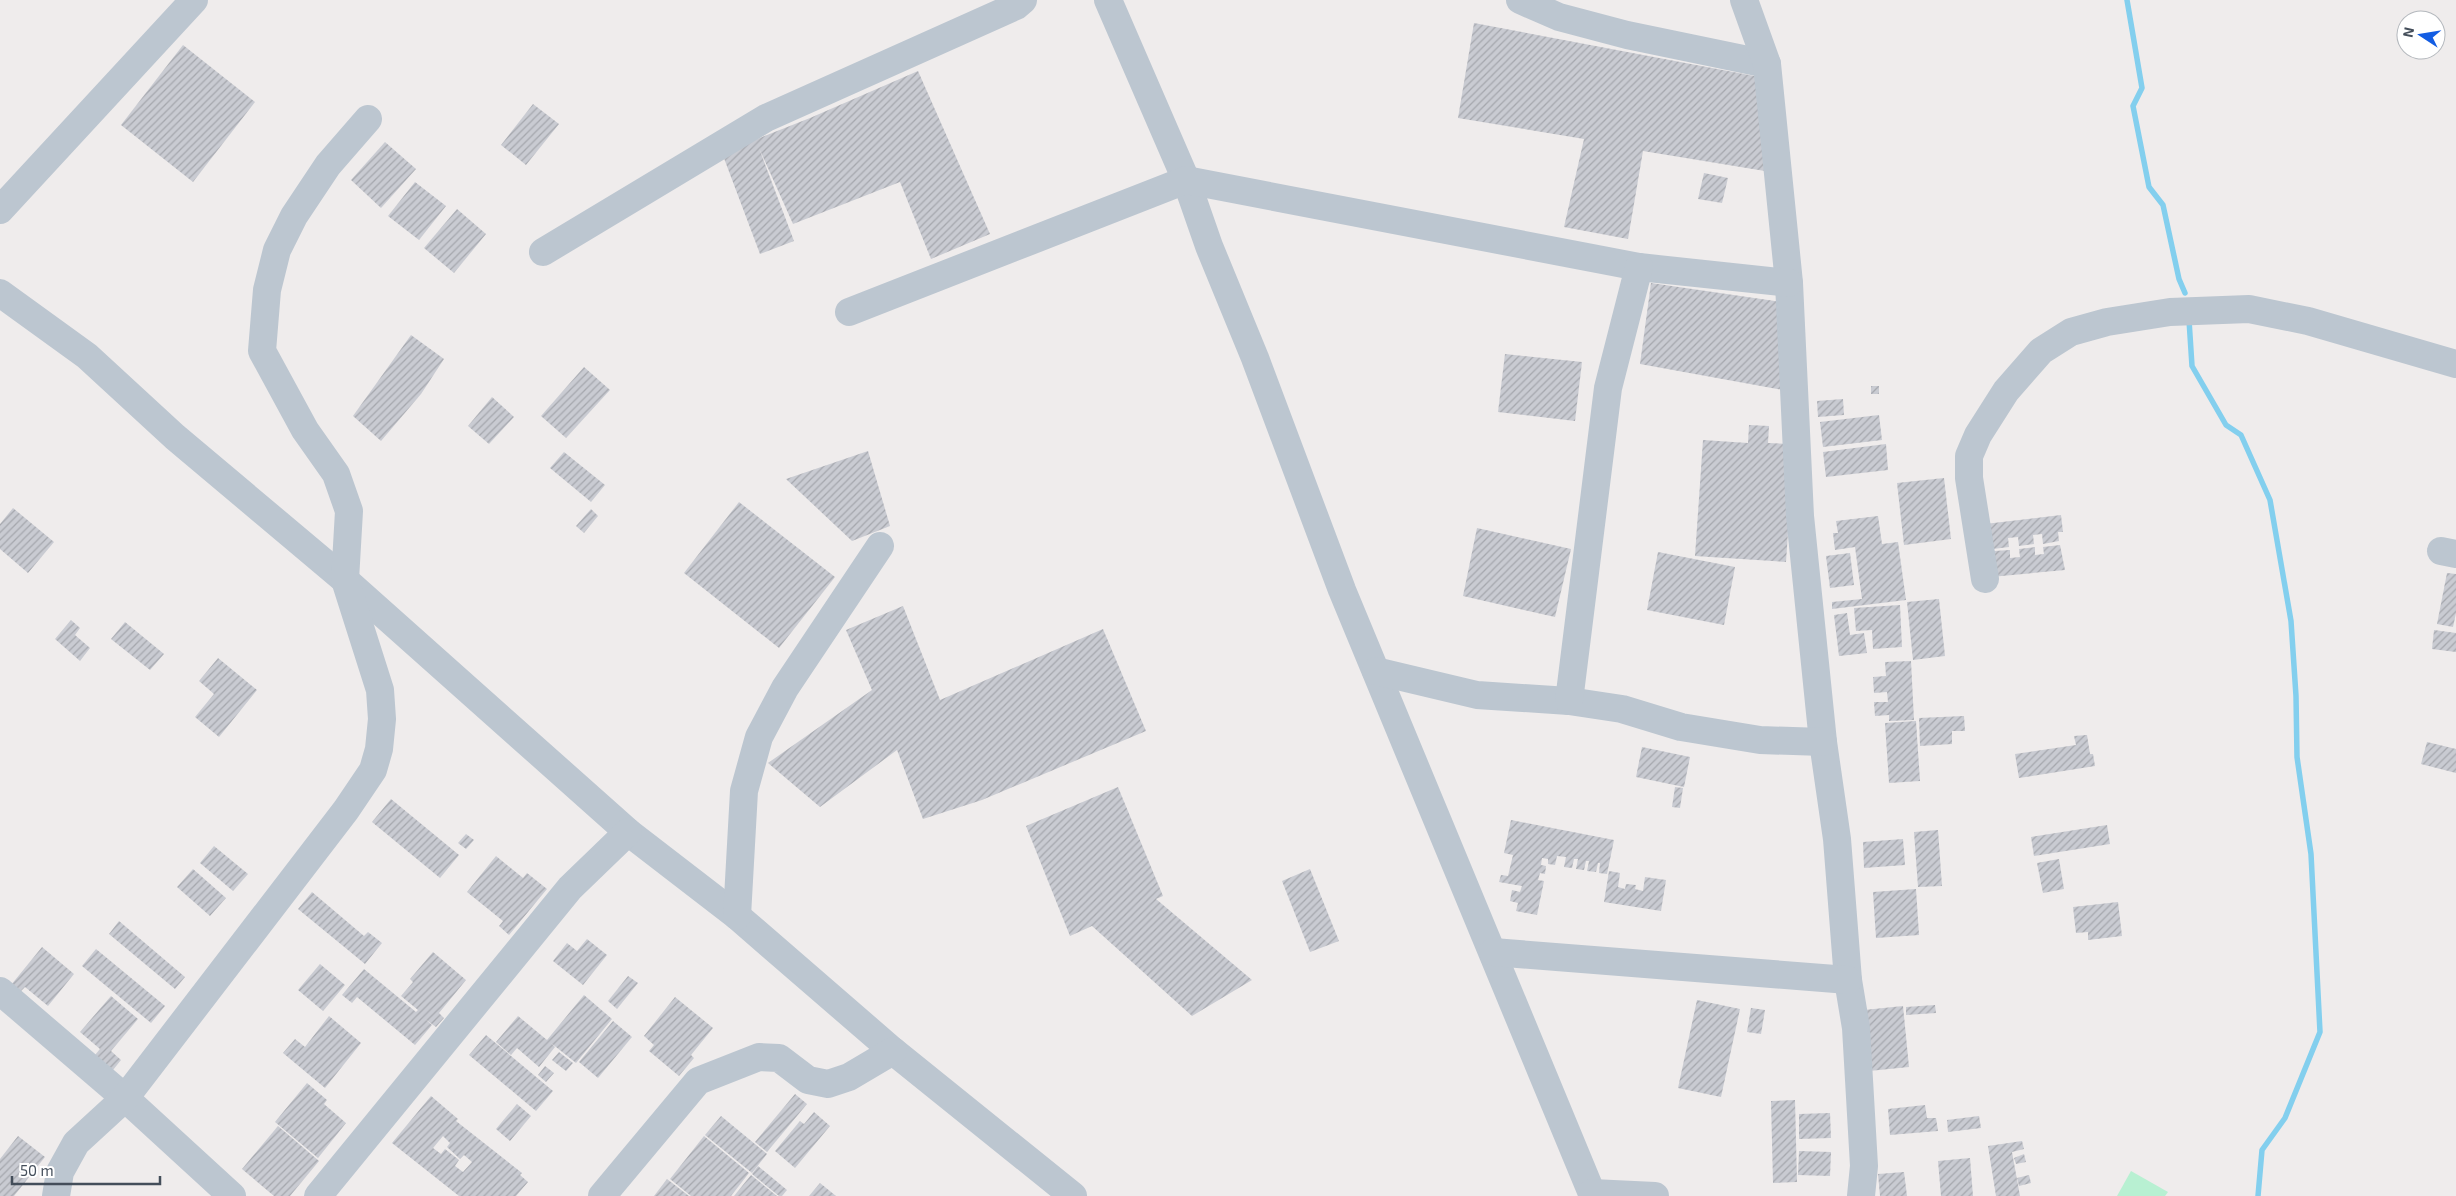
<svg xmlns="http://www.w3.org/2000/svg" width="2456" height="1196" font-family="'Exo 2',sans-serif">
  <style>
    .garden { fill: #b8f0d2 }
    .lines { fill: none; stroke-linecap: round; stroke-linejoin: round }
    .stream { stroke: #83cfee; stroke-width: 5.5 }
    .building { fill: url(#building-hatch); fill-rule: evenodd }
    .minor { stroke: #bcc6d0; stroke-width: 28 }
  </style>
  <defs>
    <pattern id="building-hatch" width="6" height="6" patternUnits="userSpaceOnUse" patternTransform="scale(1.25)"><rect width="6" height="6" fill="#c9cbd2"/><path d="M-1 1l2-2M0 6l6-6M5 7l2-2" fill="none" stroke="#a5a7ad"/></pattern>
  </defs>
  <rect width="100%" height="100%" fill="#efecec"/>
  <polygon class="garden" points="2131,1171 2168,1192 2165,1196 2117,1196"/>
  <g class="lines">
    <g class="stream">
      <polyline points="2127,0 2142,88 2133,106 2149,187 2163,205 2179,279 2185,293"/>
      <polyline points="2189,320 2192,366 2226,425 2241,435 2270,500 2291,621 2296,696 2297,757 2311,854 2320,1032 2285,1118 2262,1150 2258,1196"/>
    </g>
  </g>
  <g class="building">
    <polygon points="1474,23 1765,78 1771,172 1643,151 1628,239 1564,227 1584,139 1458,118"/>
    <polygon points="183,45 255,102 193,182 121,125"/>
    <polygon points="918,71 990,234 931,259 900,182 793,224 759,148 794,241 760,254 722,153 810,118"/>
    <polygon points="533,104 559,124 526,165 501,145"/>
    <polygon points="385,142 416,169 381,208 351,180"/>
    <polygon points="1704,173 1728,178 1722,203 1698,199"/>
    <polygon points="415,182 446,206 419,240 388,216"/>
    <polygon points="457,209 486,234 454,273 424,248"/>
    <polygon points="1651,283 1782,302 1783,390 1640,364"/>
    <polygon points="411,335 444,359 421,394 381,441 353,416"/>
    <polygon points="1505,354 1582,362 1575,421 1498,412"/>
    <polygon points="584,367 610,390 566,438 541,416"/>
    <rect x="1871" y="386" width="8" height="8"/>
    <polygon points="492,397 514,417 489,444 468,426"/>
    <polygon points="1843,399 1844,415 1818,417 1817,401"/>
    <polygon points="1879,415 1882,440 1823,447 1820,422"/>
    <polygon points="1749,425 1769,426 1768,443 1794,444 1786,562 1695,556 1703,440 1748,443"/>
    <polygon points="1886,444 1888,470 1826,477 1823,452"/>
    <polygon points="868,451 890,526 852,541 786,479"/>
    <polygon points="564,452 605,485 591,502 550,468"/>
    <polygon points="1944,478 1951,539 1904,545 1897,483"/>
    <polygon points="739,502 835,577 779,648 684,573"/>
    <polygon points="13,508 54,542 28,573 0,549 0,524"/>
    <polygon points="591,509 598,516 584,533 576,526"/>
    <polygon points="2061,515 2063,532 2058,532 2059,541 2043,544 2042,534 2033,535 2034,544 2019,546 2018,537 2008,538 2009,547 1993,549 1985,524"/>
    <polygon points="1878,516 1882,544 1898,542 1906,600 1832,609 1832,602 1862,599 1855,547 1835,550 1833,533 1838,533 1836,521"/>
    <polygon points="1477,528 1571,549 1555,617 1463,596"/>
    <polygon points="2060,545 2065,570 1991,577 1994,551 2010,550 2010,558 2020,557 2019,549 2035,547 2035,555 2044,554 2043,547"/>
    <polygon points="1658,552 1735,567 1724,625 1647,610"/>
    <polygon points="1850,553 1854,585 1830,588 1826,556"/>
    <polygon points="2447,573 2456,574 2456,613 2453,627 2437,624"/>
    <polygon points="1939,599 1945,656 1913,660 1907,602"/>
    <polygon points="1900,605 1902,647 1873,649 1872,630 1856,631 1854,608"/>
    <polygon points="903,606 940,700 1103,629 1146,731 982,800 923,819 897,750 820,807 768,763 872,690 846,630"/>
    <polygon points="1847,613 1850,635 1864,633 1867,653 1839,656 1834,615"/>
    <polygon points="71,620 80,628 75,635 90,648 80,661 55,639"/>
    <polygon points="125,622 164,654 150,670 111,639"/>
    <polygon points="2434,630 2456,633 2456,652 2432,649"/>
    <polygon points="218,658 257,690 219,737 195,717 214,694 199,681"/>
    <polygon points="1911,661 1914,720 1889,721 1889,715 1875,716 1874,702 1888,702 1887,692 1874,693 1873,677 1886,676 1885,662"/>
    <polygon points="1964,716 1965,731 1952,731 1952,744 1920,746 1919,718"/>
    <polygon points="1916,721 1920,781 1889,783 1885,723"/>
    <polygon points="2087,735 2090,754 2093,754 2095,766 2019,778 2015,754 2076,745 2074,736"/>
    <polygon points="2427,742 2456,749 2456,773 2421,764"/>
    <polygon points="1642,747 1690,757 1684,787 1636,777"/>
    <polygon points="1118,787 1163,896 1156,899 1252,980 1192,1016 1092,926 1070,936 1026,826"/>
    <polygon points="1675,787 1683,788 1680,808 1672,807"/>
    <polygon points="391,799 459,855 440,878 372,822"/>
    <polygon points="1511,820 1614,840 1607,874 1599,873 1600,863 1598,863 1596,872 1587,871 1589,861 1586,861 1584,870 1576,869 1578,859 1574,859 1572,868 1564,867 1566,857 1557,856 1555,865 1548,864 1548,859 1542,858 1541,865 1546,866 1545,874 1540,873 1538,880 1544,881 1537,915 1516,911 1518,903 1510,901 1512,890 1520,892 1522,886 1499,882 1501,875 1508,876 1513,855 1504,853"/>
    <polygon points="2107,825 2110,844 2034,856 2031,837"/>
    <polygon points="1938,830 1942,886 1918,887 1914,832"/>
    <polygon points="466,834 474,840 466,849 458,843"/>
    <polygon points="1903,839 1905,865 1864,868 1863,842"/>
    <polygon points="214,846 248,874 233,891 200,863"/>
    <polygon points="496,856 523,878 527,873 547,889 509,935 499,926 503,921 467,892"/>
    <polygon points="2059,859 2064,889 2043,893 2037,863"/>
    <polygon points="193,869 226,898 210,916 177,887"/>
    <polygon points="1310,869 1339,941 1310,952 1282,881"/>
    <polygon points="1609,871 1620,873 1618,887 1625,889 1626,884 1636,885 1635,889 1643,891 1645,877 1666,880 1661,911 1604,902"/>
    <polygon points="1916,889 1919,935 1876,938 1873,892"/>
    <polygon points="312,892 364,936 368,932 382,943 365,964 298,909"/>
    <polygon points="2118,902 2122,936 2088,940 2088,932 2076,933 2073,907"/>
    <polygon points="119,921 185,977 175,989 109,934"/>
    <polygon points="587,939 607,955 583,985 553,961 567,943 577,951"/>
    <polygon points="42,947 74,974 48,1006 25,987 20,992 11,985"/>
    <polygon points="96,949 165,1006 151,1023 82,966"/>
    <polygon points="433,952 466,980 439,1013 444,1018 436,1027 425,1019 432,1025 415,1045 357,997 352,1003 342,995 364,969 416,1012 418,1010 401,996 413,982 410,979"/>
    <polygon points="320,964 345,985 323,1011 298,990"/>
    <polygon points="628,976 638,983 617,1009 608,1001"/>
    <polygon points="584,995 612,1019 576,1063 551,1043 555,1047 539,1067 517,1048 511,1055 496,1042 518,1016 547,1040"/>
    <polygon points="111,996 138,1019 111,1051 121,1060 113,1070 95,1055 100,1049 80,1032"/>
    <polygon points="675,997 713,1028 691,1055 694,1058 679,1076 649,1051 654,1045 644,1036"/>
    <polygon points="1697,1000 1740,1009 1721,1097 1678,1088"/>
    <polygon points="1935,1005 1936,1013 1906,1015 1906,1007"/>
    <polygon points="1903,1006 1909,1067 1869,1071 1864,1010"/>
    <polygon points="1751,1008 1765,1010 1761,1034 1747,1032"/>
    <polygon points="329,1016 361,1043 325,1088 283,1053 295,1039 305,1047"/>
    <polygon points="613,1021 632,1037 598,1078 579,1062"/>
    <polygon points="486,1035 553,1091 536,1111 469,1055"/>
    <polygon points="559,1052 573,1063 566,1071 552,1060"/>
    <polygon points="545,1066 554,1073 546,1082 538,1075"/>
    <polygon points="307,1083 327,1100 324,1104 346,1123 318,1158 275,1122"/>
    <polygon points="795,1094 807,1104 767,1152 755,1142"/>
    <path d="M431 1096 458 1119 456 1121 522 1173 520 1175 528 1182 516 1196H459L392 1143ZM443 1136 450 1143 447 1147 460 1159 464 1155 472 1162 463 1172 455 1166 459 1160 445 1149 441 1154 433 1148Z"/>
    <polygon points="1795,1100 1797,1182 1773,1183 1771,1101"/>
    <polygon points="517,1104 531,1116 510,1141 496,1129"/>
    <polygon points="1925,1105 1927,1118 1936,1118 1938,1131 1890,1135 1888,1109"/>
    <polygon points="814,1112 830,1126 795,1168 775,1151 800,1121 804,1124"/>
    <polygon points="1830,1113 1831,1138 1799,1139 1799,1114"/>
    <polygon points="721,1116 767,1154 752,1173 705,1135"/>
    <polygon points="1979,1116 1981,1128 1948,1132 1947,1120"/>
    <polygon points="278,1126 319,1161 290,1196 274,1196 242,1169"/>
    <polygon points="18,1136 45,1157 14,1196 0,1196 0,1159"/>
    <polygon points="704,1136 749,1173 731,1196 691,1196 670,1179"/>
    <polygon points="2022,1141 2024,1149 2012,1152 2020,1196 1996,1196 1988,1146"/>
    <polygon points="1799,1151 1831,1152 1830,1176 1798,1175"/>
    <polygon points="2024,1154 2026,1162 2016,1164 2014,1158"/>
    <polygon points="1970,1158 1973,1196 1941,1196 1938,1161"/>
    <polygon points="758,1166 787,1190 782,1196 779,1196 752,1174"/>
    <polygon points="1904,1172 1907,1196 1880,1196 1878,1174"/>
    <polygon points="751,1175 777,1196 734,1196"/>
    <polygon points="2029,1175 2031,1183 2019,1186 2017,1178"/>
    <polygon points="667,1179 689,1196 654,1196"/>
    <polygon points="820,1183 836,1196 809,1196"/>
  </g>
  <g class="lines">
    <g class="minor">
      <polyline points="1108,0 1186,180 1209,246 1255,358 1342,590 1593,1196"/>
      <polyline points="1520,0 1559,17 1627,35 1767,64"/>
      <polyline points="1744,0 1767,64 1789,283 1800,516 1823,742 1837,839 1848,980 1856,1028 1864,1166 1861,1196"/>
      <polyline points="0,210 194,0"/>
      <polyline points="543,252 766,118 1016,6 1023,0"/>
      <polyline points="0,293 87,356 175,437 345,580 628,832 737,916 893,1051 1073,1196"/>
      <polyline points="849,312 1186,180 1639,267 1789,283"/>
      <polyline points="2441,551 2456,554"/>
      <polyline points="1985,579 1969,478 1969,456 1978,435 2006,391 2041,351 2071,332 2107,322 2170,312 2249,309 2308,321 2456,364"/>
      <polyline points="1376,671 1477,695 1569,701 1622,709 1681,727 1760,740 1823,742"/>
      <polyline points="1569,701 1608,388 1639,267"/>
      <polyline points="737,916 744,791 759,737 785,688 880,546"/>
      <polyline points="1493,952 1848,980"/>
      <polyline points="0,991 125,1098 232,1196"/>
      <polyline points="1592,1193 1655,1196"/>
      <polyline points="56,1196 60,1172 76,1143 125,1098 346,810 373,770 379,749 382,719 380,690 345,580 349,511 336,474 305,430 262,351 267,290 277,250 294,216 328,165 368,119"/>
      <polyline points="318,1196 570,888 628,832"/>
      <polyline points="602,1196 698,1081 759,1057 779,1058 808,1080 828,1084 849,1077 893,1051"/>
    </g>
  </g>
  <g transform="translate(2421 35) rotate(282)"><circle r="24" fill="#ffffff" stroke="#b4b8bd"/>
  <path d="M0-4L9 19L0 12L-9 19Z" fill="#135de3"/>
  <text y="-8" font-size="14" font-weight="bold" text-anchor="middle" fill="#444e5a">N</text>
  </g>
  <path d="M12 1176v8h148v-8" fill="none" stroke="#444e5a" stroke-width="2.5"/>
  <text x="20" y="1176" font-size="15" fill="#444e5a" stroke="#ffffff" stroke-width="4" paint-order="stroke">50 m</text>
</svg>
